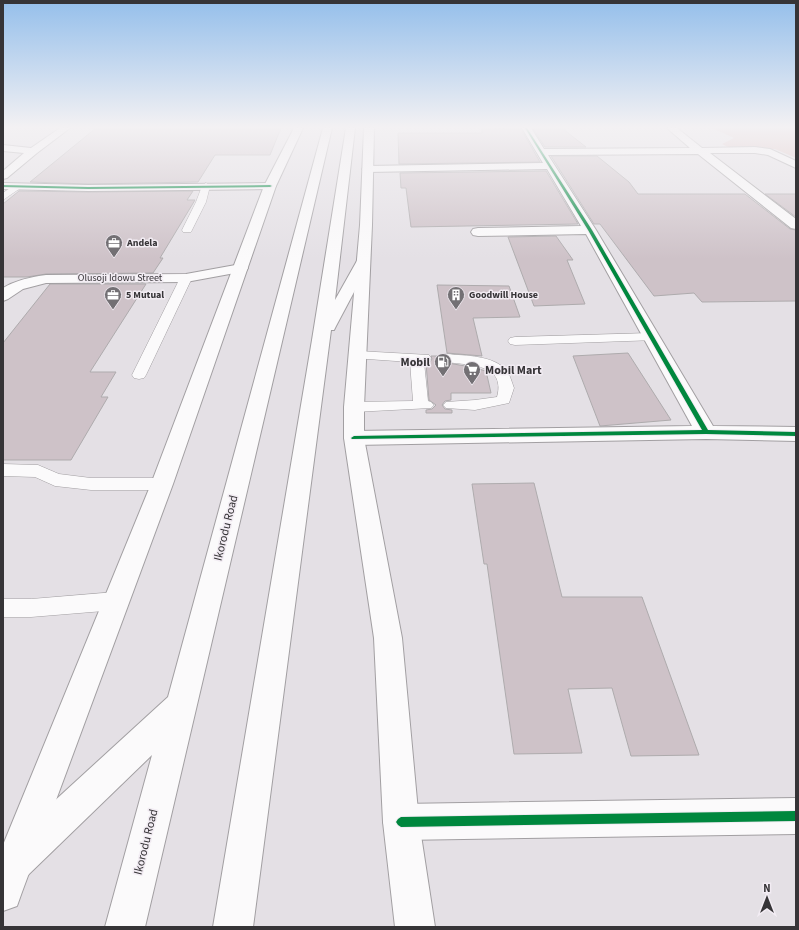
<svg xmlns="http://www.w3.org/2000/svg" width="799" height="930" font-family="'Source Sans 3',sans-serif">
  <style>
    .forest { fill: #dbbaba }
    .building { fill: #cec2c8; stroke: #aeabad }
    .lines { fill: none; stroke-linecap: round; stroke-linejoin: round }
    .lane-casing { stroke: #a29fa2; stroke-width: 1 }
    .street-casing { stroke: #a29fa2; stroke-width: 2 }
    .primary-casing { stroke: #a29fa2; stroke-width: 2 }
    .highway-casing { stroke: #a29fa2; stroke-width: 2 }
    .lane { fill: #fbfafb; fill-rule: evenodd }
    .street { fill: #fbfafb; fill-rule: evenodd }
    .primary { fill: #fbfafb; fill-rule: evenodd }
    .highway { fill: #fbfafb; fill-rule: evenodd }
    .cycleway-casing { stroke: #f2ecf3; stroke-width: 2 }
    .cycleway { fill: #00873e; fill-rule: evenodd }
    .labels { text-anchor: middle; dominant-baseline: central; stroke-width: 3; stroke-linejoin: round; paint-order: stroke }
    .far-poi-label { font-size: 10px; font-weight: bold; fill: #363437; stroke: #f2ecf3; text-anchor: start }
    .far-street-label { font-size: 10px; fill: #363437; stroke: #f2ecf3 }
    .poi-label { font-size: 12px; font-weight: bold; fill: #363437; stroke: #f2ecf3; text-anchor: end }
    .street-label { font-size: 12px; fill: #363437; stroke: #f2ecf3 }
  </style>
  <rect width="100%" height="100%" fill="#e4e0e5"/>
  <polygon class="forest" points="712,128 796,128 796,158 775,149 734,150 722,144 734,138"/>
  <g class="building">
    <polygon points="96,128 281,128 270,155 215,155 198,182 88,184 30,182"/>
    <polygon points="482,128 521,129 540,162 399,164 398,133 482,133"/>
    <polygon points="533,129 563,129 586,147 545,147"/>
    <polygon points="551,156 597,156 629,182 638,194 745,194 790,229 796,230 796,301 702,302 694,293 654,296 600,224 594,224"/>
    <polygon points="546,171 578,224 411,227 406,188 401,188 400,173"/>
    <polygon points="19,191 88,192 193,191 187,200 195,200 160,258 163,258 153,273 46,274 27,277 3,277 3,204"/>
    <polygon points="765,194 796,194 796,217"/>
    <polygon points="556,236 573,260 567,260 585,304 534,306 508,237"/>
    <polygon points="50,284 146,284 90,372 116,372 101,397 108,397 71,460 3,460 3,343"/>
    <polygon points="437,285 509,286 520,317 473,318 482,356 447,353"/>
    <polygon points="628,353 671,420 600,426 573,356"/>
    <polygon points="431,356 440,356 439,359 442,362 471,367 486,371 491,393 451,393 451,400 445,401 442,405 445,409 452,410 452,413 426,413 426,410 432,409 436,405 429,400 426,363 430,362 432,359"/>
    <polygon points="534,483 562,597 642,597 699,755 631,756 612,688 568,689 582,753 514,754 487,564 484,564 472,484"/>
  </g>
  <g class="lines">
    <defs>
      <g id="lane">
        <polygon points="206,183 210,186 206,202 191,232 183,232 182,230 196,202 202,186"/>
        <polygon points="16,184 19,185 20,187 19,189 3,200 3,193"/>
        <polygon points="186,275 190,276 192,278 146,375 144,378 139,379 134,378 132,375 180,278 182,276"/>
        <polygon points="651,333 656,334 658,337 656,340 515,345 510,344 508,341 510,338 515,337"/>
        <polygon points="358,351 429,355 431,358 429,361 424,362 428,401 431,402 434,405 431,408 354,412 349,410 346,407 349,404 354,402 413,401 410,362 353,358 351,355 353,352"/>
        <path d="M447 354C465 356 494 355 507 371 510 375 512 383 514 388L509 403 475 410 446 408 443 405 446 402 475 400 497 397C507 361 464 366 442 361L440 358 442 355Z"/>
        <polygon points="3,464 38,465 59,474 91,478 162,478 168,480 171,484 168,488 162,490 91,490 55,486 35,477 3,476"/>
        <polygon points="116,592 123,595 127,601 123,607 116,610 31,617 3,617 3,599 31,599"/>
      </g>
      <g id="street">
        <polygon points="60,128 70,128 37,153 7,178 3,179 3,171 24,153 3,151 3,145 31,148"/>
        <polygon points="522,128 531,128 544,149 690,148 667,128 677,128 702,148 755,147 770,149 796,161 796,168 768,155 755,153 710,153 796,219 796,229 791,228 698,154 548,155 596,230 713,426 796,427 796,441 706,439 354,445 347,443 344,438 347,433 354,431 692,426 586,234 478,236 473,235 471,232 473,229 478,228 581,226 547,169 367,172 362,169 367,166 543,163"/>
        <polygon points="3,183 88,185 270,183 274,184 276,186 274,188 270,189 88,191 3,189"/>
        <path d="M241 264 246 265 248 268 246 271 186 282 46 283 23 289 8 299 3 301V288C16 280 31 277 46 275L186 274Z"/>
        <polygon points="796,798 796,834 401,840 388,835 383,822 388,809 401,804"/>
      </g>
      <g id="primary">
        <polygon points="294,128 303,128 276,186 173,484 22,892 17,906 3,911 3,845 151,484 264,186"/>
        <polygon points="364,128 374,128 372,225 364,407 364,438 402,638 419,822 435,927 395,927 383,822 374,638 344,438 344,407 360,225"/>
      </g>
      <g id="highway">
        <polygon points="323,128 332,128 145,927 105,927 152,755 28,875 15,881 3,876 3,848 168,697"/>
        <polygon points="346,128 355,128 335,300 358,259 363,258 368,259 370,262 336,326 334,330 331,330 253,927 213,927 312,340"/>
      </g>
    </defs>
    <use href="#lane" class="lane-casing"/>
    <use href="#street" class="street-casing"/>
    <use href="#primary" class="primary-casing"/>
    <use href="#highway" class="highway-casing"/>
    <use href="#lane" class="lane"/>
    <use href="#street" class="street"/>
    <use href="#primary" class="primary"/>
    <use href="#highway" class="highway"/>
    <defs>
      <g id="cycleway">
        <polygon points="525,128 527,128 592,230 708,430 796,432 796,436 706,434 352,439 351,438 354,436 702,430 588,230"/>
        <polygon points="3,185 88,187 270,185 272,186 270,187 88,189 3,187"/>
        <polygon points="796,811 796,821 401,827 398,825 396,822 398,819 401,817"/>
      </g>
    </defs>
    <use href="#cycleway" class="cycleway-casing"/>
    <use href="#cycleway" class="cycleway"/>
  </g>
  <linearGradient id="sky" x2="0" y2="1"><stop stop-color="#95bfeb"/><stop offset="0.49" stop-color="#f3f1f3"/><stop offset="1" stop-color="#f3f1f3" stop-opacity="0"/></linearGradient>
  <rect width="799" height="259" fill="url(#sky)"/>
  <defs>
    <symbol id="office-pin" viewBox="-11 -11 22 30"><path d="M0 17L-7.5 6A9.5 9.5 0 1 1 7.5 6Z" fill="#737074" stroke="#f2ecf3"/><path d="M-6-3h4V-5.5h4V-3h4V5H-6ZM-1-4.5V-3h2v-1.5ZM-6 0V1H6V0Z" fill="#fff"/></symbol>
    <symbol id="building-pin" viewBox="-11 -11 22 30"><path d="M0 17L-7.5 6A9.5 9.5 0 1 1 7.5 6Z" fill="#737074" stroke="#f2ecf3"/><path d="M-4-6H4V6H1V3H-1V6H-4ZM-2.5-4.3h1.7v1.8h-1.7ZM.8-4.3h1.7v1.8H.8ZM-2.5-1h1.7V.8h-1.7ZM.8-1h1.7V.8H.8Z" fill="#fff"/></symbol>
    <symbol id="fuel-pin" viewBox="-11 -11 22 30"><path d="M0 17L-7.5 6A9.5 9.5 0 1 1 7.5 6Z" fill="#737074" stroke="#f2ecf3"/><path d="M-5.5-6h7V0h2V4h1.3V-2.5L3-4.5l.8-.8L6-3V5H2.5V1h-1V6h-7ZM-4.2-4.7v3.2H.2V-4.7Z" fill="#fff"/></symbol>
    <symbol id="supermarket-pin" viewBox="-11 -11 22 30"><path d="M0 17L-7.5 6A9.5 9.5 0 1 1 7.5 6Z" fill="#737074" stroke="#f2ecf3"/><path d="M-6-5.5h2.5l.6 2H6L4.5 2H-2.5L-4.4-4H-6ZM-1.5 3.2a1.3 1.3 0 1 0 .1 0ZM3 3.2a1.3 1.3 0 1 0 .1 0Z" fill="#fff"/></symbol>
  </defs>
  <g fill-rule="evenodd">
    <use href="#office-pin" x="104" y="233" width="20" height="27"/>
    <use href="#office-pin" x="103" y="285" width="20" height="27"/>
    <use href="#building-pin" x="446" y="285" width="20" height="27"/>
    <use href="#fuel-pin" x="433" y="352" width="20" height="27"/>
    <use href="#supermarket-pin" x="462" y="360" width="20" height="27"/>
  </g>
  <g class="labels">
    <g class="far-poi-label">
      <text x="127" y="243">Andela</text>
      <text x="126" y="295">5 Mutual</text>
      <text x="469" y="295">Goodwill House</text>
    </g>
    <g class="far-street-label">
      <text x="120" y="278">Olusoji Idowu Street</text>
    </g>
    <g class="poi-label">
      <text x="430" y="362">Mobil</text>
      <text x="485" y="370" text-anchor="start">Mobil Mart</text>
    </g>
    <g class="street-label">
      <text transform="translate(226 528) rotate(-76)">Ikorodu Road</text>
      <text transform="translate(146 842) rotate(-76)">Ikorodu Road</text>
    </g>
  </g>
  <rect width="799" height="930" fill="none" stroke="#363437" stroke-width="8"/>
  <g transform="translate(767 898)" stroke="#f2ecf3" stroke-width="3" paint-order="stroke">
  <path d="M0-3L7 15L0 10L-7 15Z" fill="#363437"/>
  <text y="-6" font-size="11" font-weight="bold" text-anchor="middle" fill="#363437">N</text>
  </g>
</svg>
